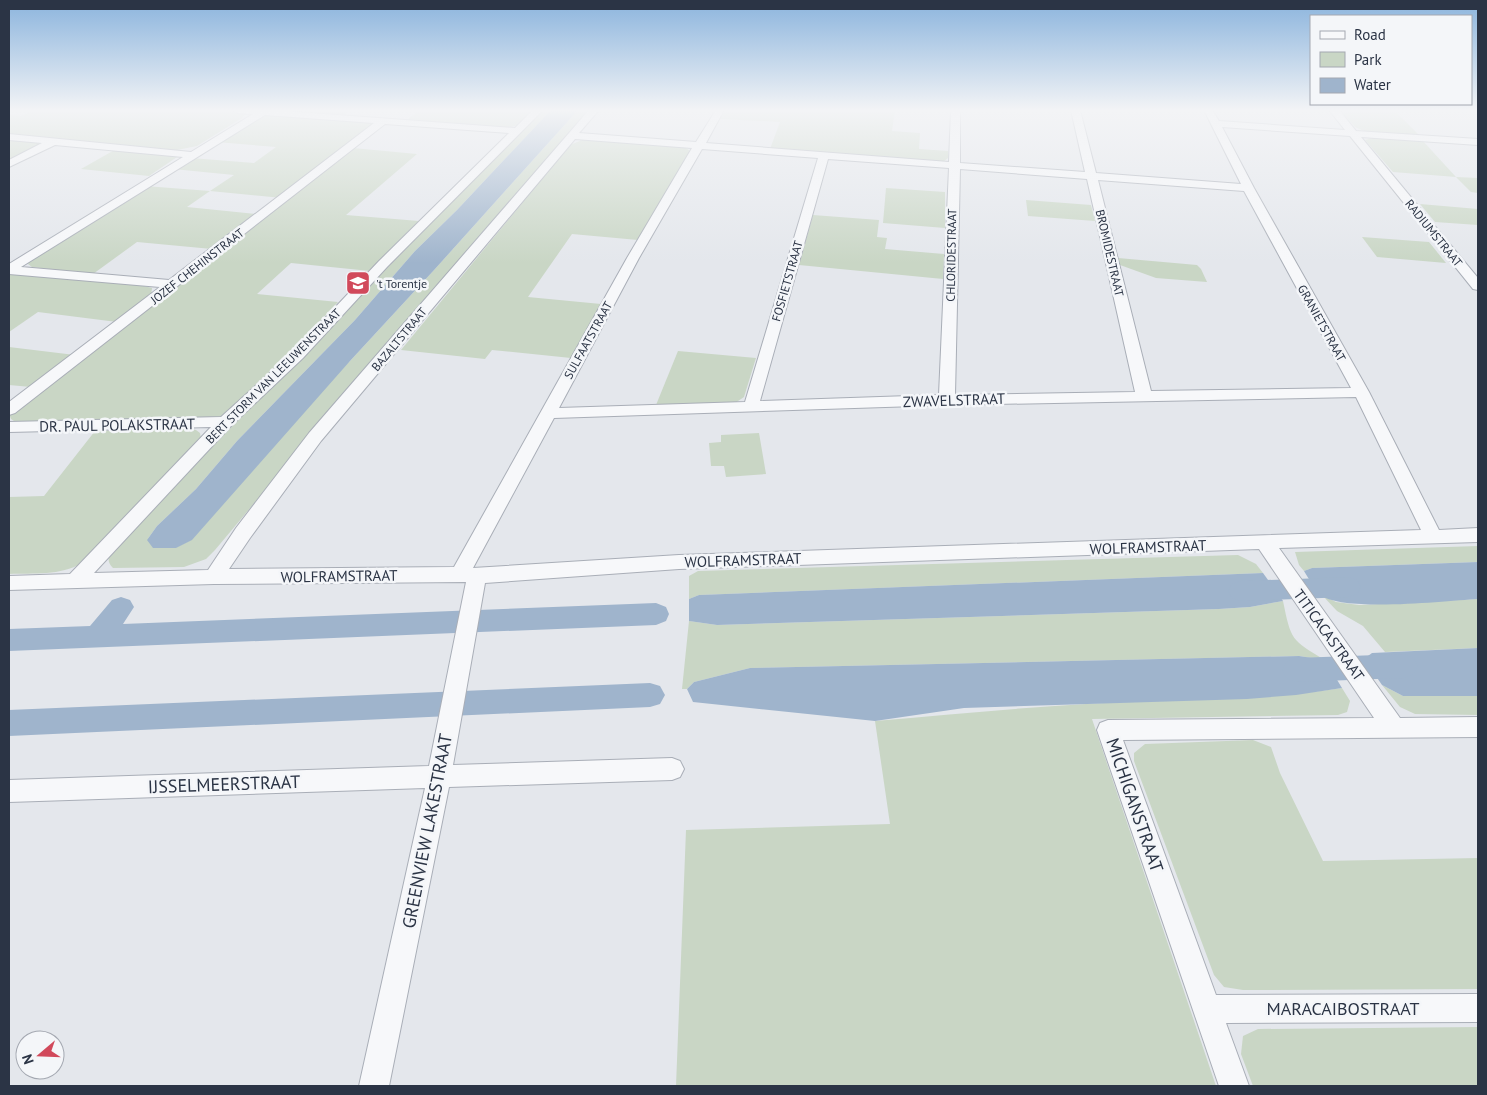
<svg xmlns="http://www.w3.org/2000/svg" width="1487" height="1095" font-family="'PT Sans',sans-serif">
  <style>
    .green { fill: #c9d6c5 }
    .water { fill: #9fb4cc }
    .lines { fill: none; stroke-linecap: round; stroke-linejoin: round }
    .canal { fill: #9fb4cc; fill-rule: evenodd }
    .street-casing { stroke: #a9aeb7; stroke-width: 2 }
    .street { fill: #f7f8fa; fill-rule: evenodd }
    .labels { text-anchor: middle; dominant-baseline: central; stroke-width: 5; stroke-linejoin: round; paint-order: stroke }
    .far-street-label { font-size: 12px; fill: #2b3445; stroke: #f4f6f9 }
    .far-poi-label { font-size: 12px; fill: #2b3445; stroke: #f4f6f9; text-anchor: start }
    .street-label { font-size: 15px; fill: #2b3445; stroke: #f4f6f9 }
    .near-street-label { font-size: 18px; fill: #2b3445; stroke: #f4f6f9 }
  </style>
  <rect width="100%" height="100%" fill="#e4e7ec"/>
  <g class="green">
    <polygon points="35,110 227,110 247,112 242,118 197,146 177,150 9,134 9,115 21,116"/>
    <polygon points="276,110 351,110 343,115"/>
    <polygon points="420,110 532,110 518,125 507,128 407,120"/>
    <path d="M542 110H551L457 210 415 251 355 320 237 441 196 489 157 526 147 540 350 361 435 269 578 110H590L350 389 215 550 206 559 184 567 113 568C107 562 108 558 111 550Z"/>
    <polygon points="726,110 895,110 892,131 920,133 919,149 948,151 948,158 943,162 770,149 780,122 720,119"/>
    <polygon points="1340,110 1394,110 1420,136 1364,131 1355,127"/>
    <polygon points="265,114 372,122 374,124 282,198 210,191 187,207 257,214 212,249 137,242 93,274 32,267 28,264 30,259 145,186 210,191 234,175 173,169 191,158 254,163 276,147 216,142"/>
    <polygon points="1376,137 1422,140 1456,177 1478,178 1478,193 1471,192 1456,177 1393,172 1365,140"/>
    <polygon points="9,139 39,141 42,144 9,162"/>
    <polygon points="582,140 682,146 689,150 690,154 638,240 572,234 528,297 601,304 571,358 492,350 485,359 401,350 570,145"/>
    <polygon points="118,148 180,155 149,176 81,169"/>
    <polygon points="353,148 417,154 346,215 419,221 370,271 291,263 257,294 338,302 271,374 229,413 218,419 17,423 11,419 9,414 17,407"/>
    <polygon points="886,188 945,192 945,228 883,223"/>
    <polygon points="1026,200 1091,205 1095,221 1028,216"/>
    <polygon points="1420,204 1478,209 1478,225 1435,222"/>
    <polygon points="813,215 879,220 877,237 887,238 885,249 944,254 943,279 799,265"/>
    <polygon points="1362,237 1429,242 1446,263 1377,257"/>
    <polygon points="1118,258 1197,265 1201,269 1207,282 1156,278 1120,265"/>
    <polygon points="29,272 144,286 152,288 151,297 117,322 38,312 9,332 9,274"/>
    <polygon points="9,347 75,355 31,387 9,385"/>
    <polygon points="678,351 756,358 744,397 735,403 656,405"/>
    <path d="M187 428 196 430 200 433 201 439 82 563C60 576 34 573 9 574V497L44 496 95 431Z"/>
    <polygon points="759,433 766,474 726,477 724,466 711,466 709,443 721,442 721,435"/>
    <polygon points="1478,546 1478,562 1312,568 1304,571 1299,565 1295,552"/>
    <polygon points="1238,555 1256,564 1263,573 699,595 689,599 689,576 698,571"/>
    <polygon points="1322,595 1336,602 1359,605 1478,599 1478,648 1385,652 1363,626 1337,611"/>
    <path d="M1283 601C1291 640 1291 640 1325 660L1299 656 750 668 694 682 687 689H682L689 621 717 625 1219 609 1250 607Z"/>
    <polygon points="1382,685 1403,696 1478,696 1478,715 1415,714 1400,707"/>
    <path d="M1342 688 1350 701 1347 712 1338 715 1092 719 1216 1086H676L686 830 890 824 875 721C945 715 1015 708 1086 704 1172 699 1257 701 1342 688Z"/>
    <polygon points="1253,740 1271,747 1280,773 1323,861 1478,858 1478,989 1243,990 1224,987 1214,975 1134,761 1134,753 1145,744"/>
    <polygon points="1478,1027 1478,1086 1253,1086 1241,1054 1243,1036 1258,1029"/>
  </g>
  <g class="water">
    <polygon points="551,110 578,110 435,269 350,361 192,540 176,548 153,548 147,540 157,526 196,489 237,441 355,320 415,251 457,210"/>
    <path d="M1478 562V599C1445 601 1347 612 1322 596 1315 590 1309 579 1304 571L1312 568Z"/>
    <polygon points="1263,573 1283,601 1250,607 1219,609 717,625 689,621 689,599 699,595"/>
    <polygon points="1478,648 1478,696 1403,696 1382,685 1364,659 1372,653"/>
    <polygon points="1299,656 1325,660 1342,688 1296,695 1247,699 964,708 875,721 693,702 687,689 694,682 750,668"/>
  </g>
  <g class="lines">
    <g class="canal">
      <polygon points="1348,577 1357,580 1361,587 1357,594 1348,597 1241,601 1232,598 1228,591 1232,584 1241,581"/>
      <polygon points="121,597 130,600 134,607 123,624 656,603 666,607 669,614 666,621 656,625 9,651 9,629 90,626 112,600"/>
      <polygon points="1404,654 1414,658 1418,666 1414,674 1404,678 1296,682 1286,678 1282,670 1286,662 1296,658"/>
      <polygon points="650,683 660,686 665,695 660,704 650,707 9,736 9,710"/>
    </g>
    <defs>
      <path id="street" d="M232 110H270L515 128 533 110H543L387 267 303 358 231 426 94 573 208 570 236 528 309 433 589 110H599L579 133 696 142 716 110H724L706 143 949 162 951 110H960V163L1085 172 1071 110H1080L1096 173 1241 184 1204 110H1212L1219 121 1345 130 1329 110H1339L1356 131 1478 139V145L1361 137 1478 278V290L1473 289 1350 136 1222 127 1254 188 1369 392 1439 530 1478 528V542L1279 548 1400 718 1478 717V737L1123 740 1216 995 1478 994V1022L1226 1023 1249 1086H1219L1097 730 1100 723 1108 720 1374 718 1259 549 679 569 485 583 453 765 672 758 680 761 684 769 680 777 672 780 449 787 389 1086H359L425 788 9 802V780L429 766 466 582 214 584 9 590V576L70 574 211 427 9 432V422L221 417 293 352 379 261 509 133 385 124 15 413 9 415V402L160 287 9 274V264L183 157 55 145 9 167V160L42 143 9 140V134L191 152 253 114 237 113ZM265 115 374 123 169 280 21 267ZM575 139 692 148 627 258 454 567 229 569 250 538 321 441ZM702 149 818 158 745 402 559 408 639 258ZM828 159 949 168 939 395 760 401ZM960 169 1087 179 1135 392 955 395ZM1098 180 1244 191 1351 388 1151 391ZM1356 397 1421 530 679 555 473 568 554 418 947 405Z"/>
    </defs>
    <use href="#street" class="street-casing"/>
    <use href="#street" class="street"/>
  </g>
  <linearGradient id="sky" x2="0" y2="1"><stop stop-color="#8bb4dd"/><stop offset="0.42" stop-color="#f3f4f6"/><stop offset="1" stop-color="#f3f4f6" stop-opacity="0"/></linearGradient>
  <rect width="1487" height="263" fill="url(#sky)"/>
  <defs>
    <symbol id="school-square" viewBox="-11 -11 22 22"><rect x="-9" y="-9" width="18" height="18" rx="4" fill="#d1495b" stroke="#f4f6f9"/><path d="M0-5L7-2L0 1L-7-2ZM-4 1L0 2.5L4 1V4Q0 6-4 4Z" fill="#fff"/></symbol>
  </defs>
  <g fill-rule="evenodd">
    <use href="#school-square" x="344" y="269" width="28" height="28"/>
  </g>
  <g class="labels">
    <g class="far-street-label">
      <text transform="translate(1434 233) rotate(51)">RADIUMSTRAAT</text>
      <text transform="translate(1110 253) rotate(77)">BROMIDESTRAAT</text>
      <text transform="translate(951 255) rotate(-89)">CHLORIDESTRAAT</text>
      <text transform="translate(197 266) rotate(-38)">JOZEF CHEHINSTRAAT</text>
      <text transform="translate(787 281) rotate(-74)">FOSFIETSTRAAT</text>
      <text transform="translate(1322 323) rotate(61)">GRANIETSTRAAT</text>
      <text transform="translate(399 339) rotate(-50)">BAZALTSTRAAT</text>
      <text transform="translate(588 340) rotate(-61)">SULFAATSTRAAT</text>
      <text transform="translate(273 376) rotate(-45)">BERT STORM VAN LEEUWENSTRAAT</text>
    </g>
    <g class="far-poi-label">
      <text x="376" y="283">'t Torentje</text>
    </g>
    <g class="street-label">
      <text transform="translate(954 400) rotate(-2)">ZWAVELSTRAAT</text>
      <text transform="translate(117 425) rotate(-1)">DR. PAUL POLAKSTRAAT</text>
      <text transform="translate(1148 547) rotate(-2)">WOLFRAMSTRAAT</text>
      <text transform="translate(743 560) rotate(-2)">WOLFRAMSTRAAT</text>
      <text transform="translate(339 576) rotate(-1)">WOLFRAMSTRAAT</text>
      <text transform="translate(1329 635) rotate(54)">TITICACASTRAAT</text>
    </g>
    <g class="near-street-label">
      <text transform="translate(224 784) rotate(-2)">IJSSELMEERSTRAAT</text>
      <text transform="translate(1135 805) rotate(71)">MICHIGANSTRAAT</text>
      <text transform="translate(427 831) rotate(-79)">GREENVIEW LAKESTRAAT</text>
      <text x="1343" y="1008">MARACAIBOSTRAAT</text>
    </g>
  </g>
  <rect width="1487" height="1095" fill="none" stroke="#2b3445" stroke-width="20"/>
  <rect x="1310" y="15" width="162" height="90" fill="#f4f6f9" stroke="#a4a8b1"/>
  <rect x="1320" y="31" width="25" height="8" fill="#f7f8fa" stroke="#a4a8b1"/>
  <text x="1354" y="40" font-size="15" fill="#2b3445">Road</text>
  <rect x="1320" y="52" width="25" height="15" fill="#c9d6c5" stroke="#a4a8b1"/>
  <text x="1354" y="65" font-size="15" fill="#2b3445">Park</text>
  <rect x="1320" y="78" width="25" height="15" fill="#9fb4cc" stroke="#a4a8b1"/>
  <text x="1354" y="90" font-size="15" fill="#2b3445">Water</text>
  <g transform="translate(40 1055) rotate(251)"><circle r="24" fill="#f4f6f9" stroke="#a4a8b1"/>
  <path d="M0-4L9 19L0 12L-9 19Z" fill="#d1495b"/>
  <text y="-8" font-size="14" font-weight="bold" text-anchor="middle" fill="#2b3445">N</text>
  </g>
</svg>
